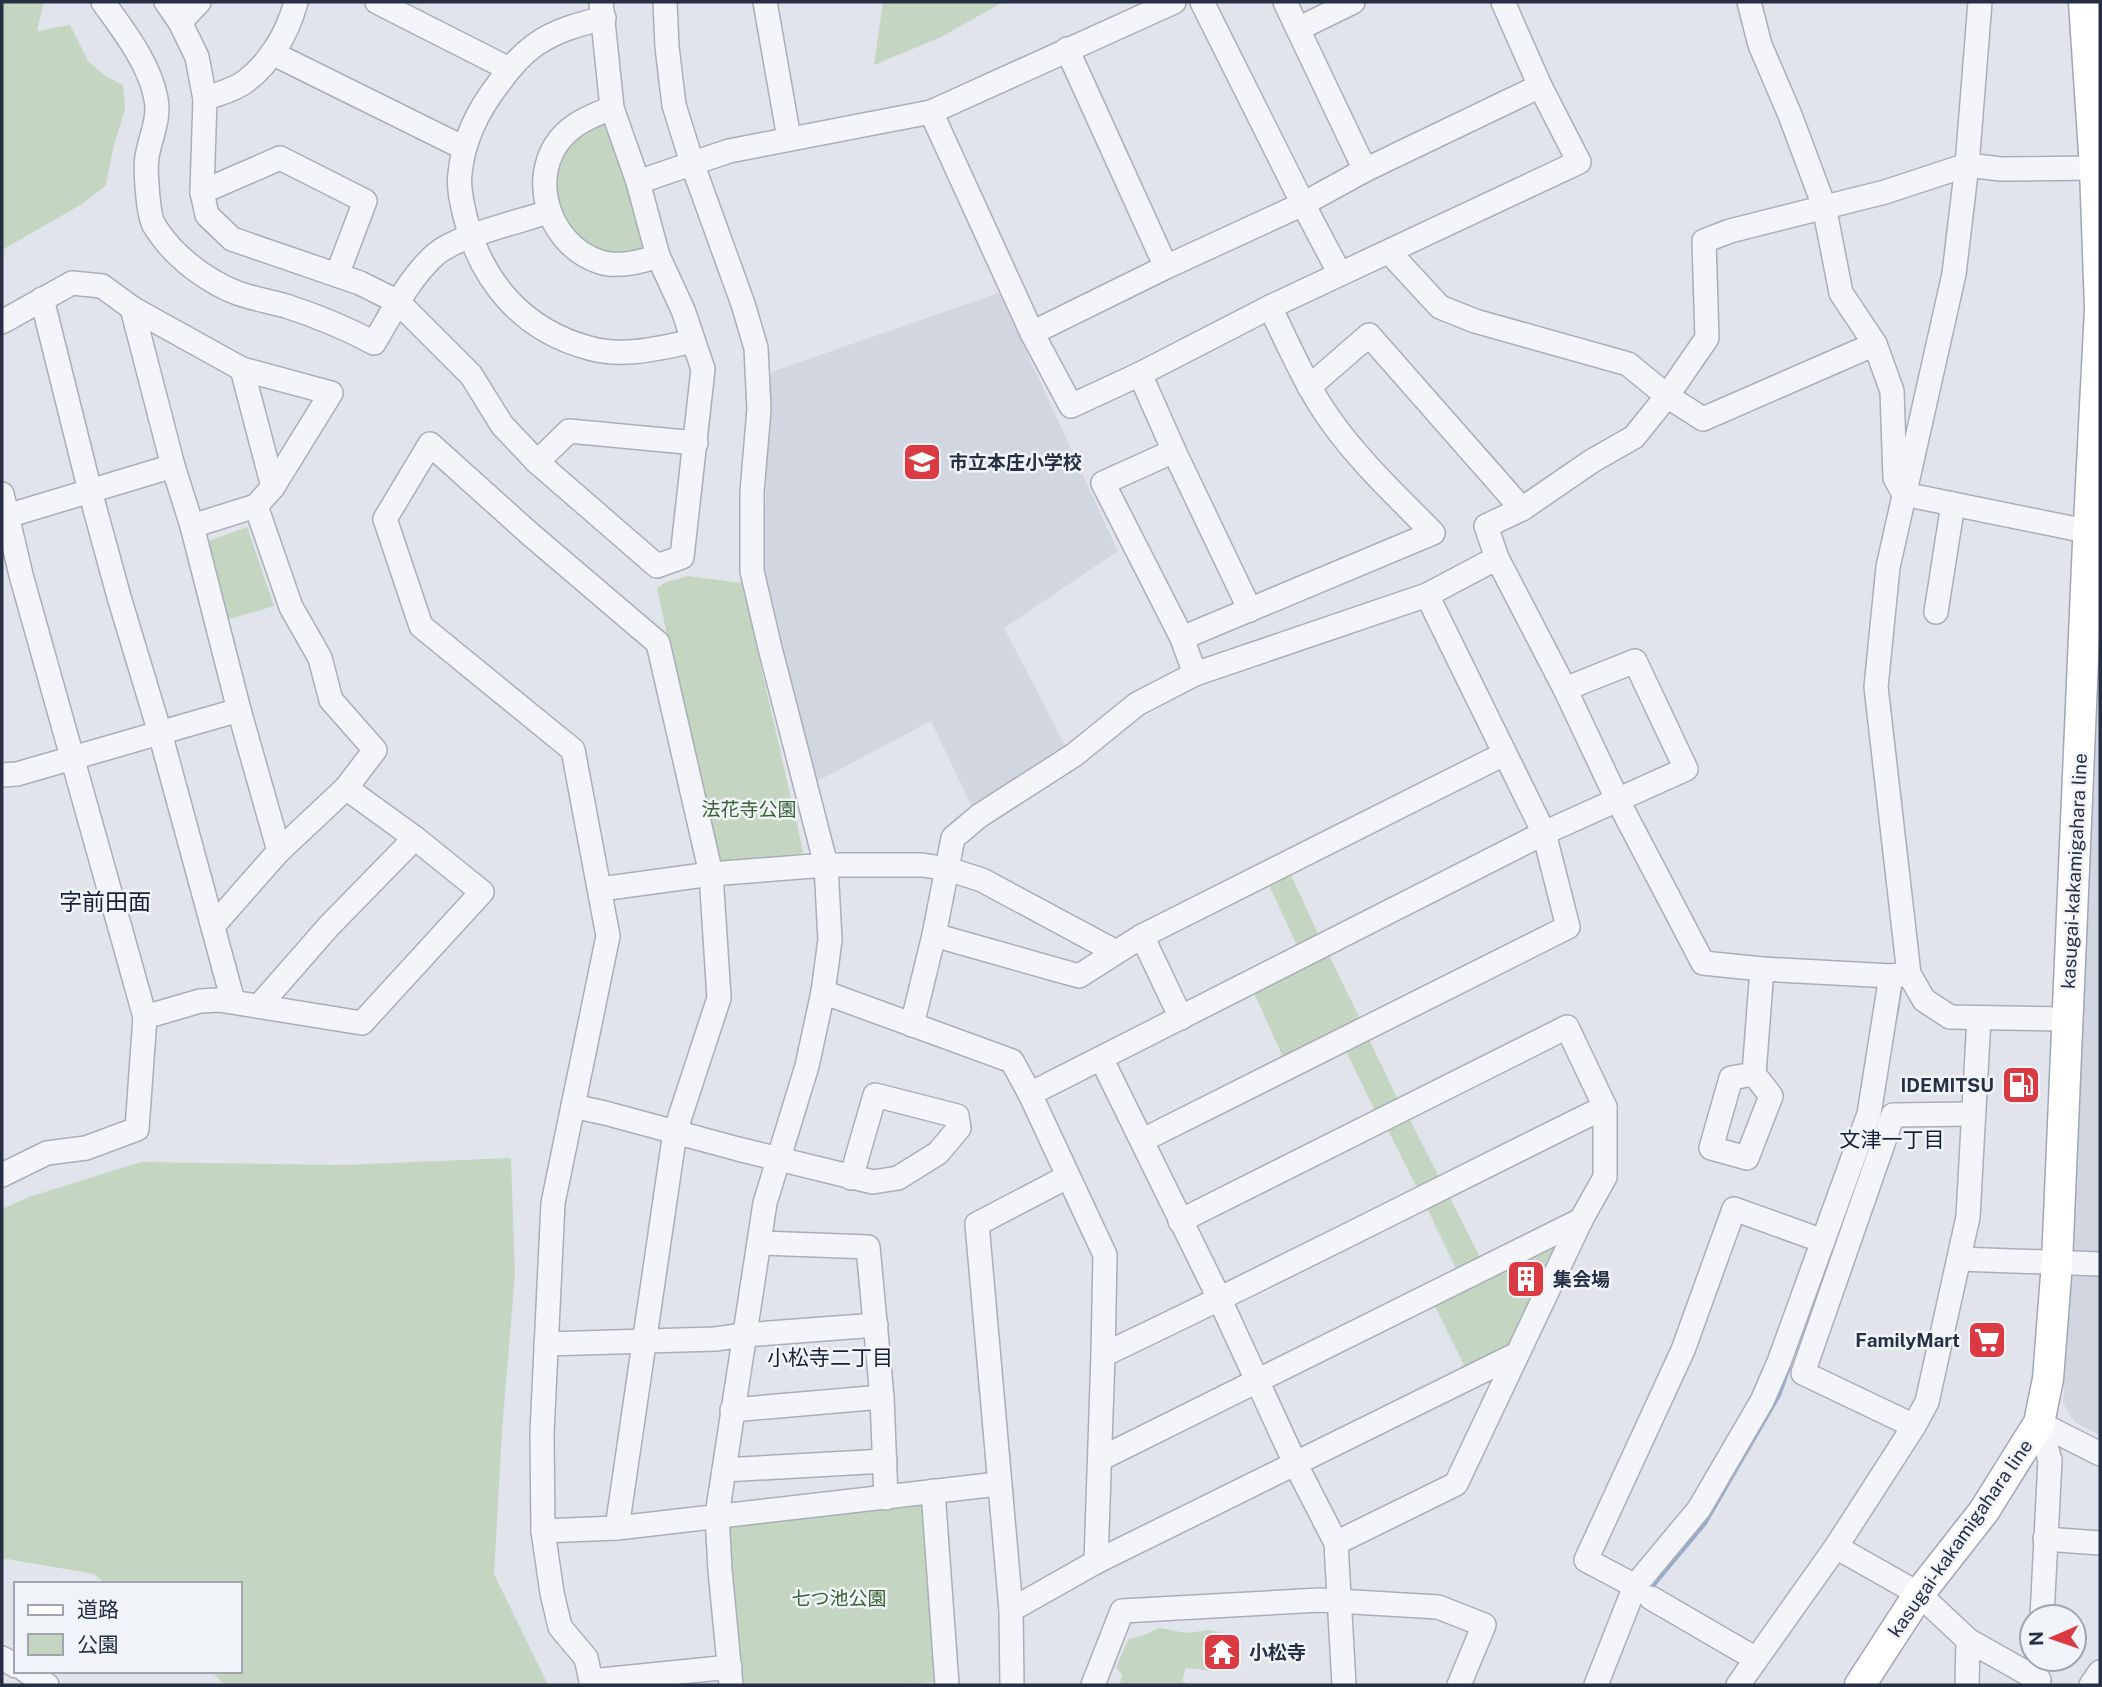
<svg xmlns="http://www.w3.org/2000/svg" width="2102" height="1687" font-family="'Public Sans','Noto Sans JP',sans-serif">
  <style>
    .built { fill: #d2d6e0 }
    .green { fill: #c4d5c1 }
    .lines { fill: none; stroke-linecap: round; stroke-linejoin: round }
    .stream { stroke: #98adce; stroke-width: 4.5 }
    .minor-casing { stroke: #a9aeb9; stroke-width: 26 }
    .major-casing { stroke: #9fa6b8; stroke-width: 33 }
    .minor { stroke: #f4f5f9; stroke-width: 23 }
    .major { stroke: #fff; stroke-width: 30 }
    .labels { text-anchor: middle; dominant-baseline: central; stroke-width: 5; stroke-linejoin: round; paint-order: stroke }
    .poi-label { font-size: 19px; font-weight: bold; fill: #272f44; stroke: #f0f3f8; text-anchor: start }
    .park-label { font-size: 19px; fill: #376133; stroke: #f0f3f8 }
    .street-label { font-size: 19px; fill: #272f44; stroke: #f0f3f8 }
    .neighbourhood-label { font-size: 21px; fill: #192035; stroke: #f0f3f8 }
    .quarter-label { font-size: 23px; fill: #192035; stroke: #f0f3f8 }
  </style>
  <rect width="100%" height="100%" fill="#e1e4eb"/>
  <g class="built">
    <polygon points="999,293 1118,551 1004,628 1067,749 972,807 931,721 816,782 763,561 771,372"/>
    <polygon points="2100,615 2100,1435 2075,1422 2063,1403 2072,1276"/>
  </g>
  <g class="green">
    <polygon points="2,2 44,2 37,31 70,25 88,61 105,76 123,85 125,110 114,144 106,185 82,204 2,250"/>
    <polygon points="883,2 1003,2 941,37 874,65"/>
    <polygon points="611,113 653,253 640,258 589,251 555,210 554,157 564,142"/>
    <polygon points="247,527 274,606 223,621 203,543"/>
    <polygon points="688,576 742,583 803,851 799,858 717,865 657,588 666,582"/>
    <polygon points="1291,875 1321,940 1299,950 1270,887"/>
    <polygon points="1329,955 1360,1019 1283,1057 1253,991"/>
    <polygon points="1368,1037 1400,1104 1377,1115 1345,1049"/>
    <polygon points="1408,1116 1441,1181 1419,1192 1386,1126"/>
    <polygon points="511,1158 515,1275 502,1431 494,1574 548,1685 225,1685 210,1671 240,1671 240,1584 106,1584 94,1574 2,1558 2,1209 29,1197 141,1162 345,1165"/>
    <polygon points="1449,1196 1482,1261 1458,1273 1426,1206"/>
    <polygon points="1567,1235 1516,1342 1465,1367 1434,1304"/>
    <polygon points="923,1502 934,1682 892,1685 744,1685 728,1522"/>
    <polygon points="1159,1628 1186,1633 1210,1630 1225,1633 1231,1670 1216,1671 1186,1668 1182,1681 1192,1685 1120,1685 1122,1675 1116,1667 1129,1639 1144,1635"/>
  </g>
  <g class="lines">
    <g class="stream">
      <polyline points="1896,1015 1901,982"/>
      <polyline points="1650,1589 1705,1523 1779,1395 1789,1367"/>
    </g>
    <defs>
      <g id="minor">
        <path d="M103 2C123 30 150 64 156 99 160 119 150 138 147 157 145 168 148 216 154 225 167 247 189 267 211 280 238 297 257 298 286 306 317 316 346 328 374 343 392 313 409 278 436 254 459 235 519 222 548 212"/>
        <polyline points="166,2 180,22 197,57 205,99 202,192 207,215 232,239 360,283 398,302 471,375 502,425 537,462 657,566 682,557 703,369 683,310 658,256 638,182 612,108 601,2"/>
        <polyline points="377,2 509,69"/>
        <polyline points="665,2 667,47 674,105 692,163 743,304 756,348 759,409 752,492 752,571 770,648 826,865 830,940 823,992 807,1066 765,1203 717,1515 720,1570 731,1685"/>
        <polyline points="765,2 789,138"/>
        <polyline points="1202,2 1303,204 1340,274"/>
        <polyline points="1285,2 1365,170"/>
        <polyline points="1749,2 1760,45 1790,115 1824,206 1841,293 1875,344 1892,391 1895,478 1904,494 2071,528 2089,530"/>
        <polyline points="1980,2 1967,165 1954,274 1888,567 1876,687 1909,974 1924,1000 1950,1017 2067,1019"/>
        <path d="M604 18C580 24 556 30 535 45 521 55 509 69 499 83 478 110 463 140 460 174 458 187 462 203 465 216 481 281 522 330 589 348 623 358 660 348 693 341"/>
        <polyline points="180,22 199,2"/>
        <polyline points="1298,29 1353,2"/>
        <polyline points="1067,49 1166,267"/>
        <polyline points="272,53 464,148"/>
        <path d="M205 99C217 94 235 90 246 81 271 62 288 32 296 2"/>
        <path d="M612 108C599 113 585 118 573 127 523 164 544 244 600 262 619 268 641 262 658 256"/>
        <polyline points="931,112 1032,333 1071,406 1140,374 1270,307 1579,162 1540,86 1503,2"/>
        <polyline points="638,182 729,151 931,112 1174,2"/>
        <polyline points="202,192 280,158 365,201 337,275"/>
        <polyline points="1389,252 1440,307 1475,321 1628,364 1667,396 1703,419 1875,344"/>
        <polyline points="42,299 90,491 119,597 160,733 233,1001"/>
        <polyline points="132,308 173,466 192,526 239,710 279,851"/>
        <polyline points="2,322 72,283 102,286 132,308 242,369 331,393 273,487 256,506 291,607 320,658 331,700 375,750 346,788 279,851 213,926"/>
        <polyline points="1032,333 1166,267 1303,204 1365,170 1540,86"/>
        <polyline points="242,369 273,487"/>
        <polyline points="1140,374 1174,451 1250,610"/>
        <polyline points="1309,387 1369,335 1522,509"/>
        <polyline points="1174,451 1103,483 1182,638 1195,674"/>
        <polyline points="537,462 569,431 696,443"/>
        <polyline points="2,494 21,575 145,1017 137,1129 86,1148 47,1153 2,1175"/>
        <polyline points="7,516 173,466"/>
        <polyline points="192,526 256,506"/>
        <polyline points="1936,612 1953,504"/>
        <path d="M1182 638 1433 533C1398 497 1360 462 1331 421 1306 386 1289 346 1270 307"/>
        <polyline points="2,775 17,774 239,710"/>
        <polyline points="601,889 711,874 826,865 922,865 948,869 982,880 1116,952"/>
        <polyline points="934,935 1079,976 1142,936 1504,754"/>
        <polyline points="1142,936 1181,1018"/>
        <polyline points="1909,974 1891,976 1762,969 1703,963 1617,799 1565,689 1497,558 1486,526 1522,509 1592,461 1634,437 1667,396 1707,338 1704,241 1730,231 1885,192 1967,165 2001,169 2095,168"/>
        <polyline points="823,992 1012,1061 1030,1094 1105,1255 1103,1355 1096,1562"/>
        <polyline points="259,1006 329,926 415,838"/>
        <polyline points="145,1017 200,1001 219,1000 362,1023 482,892 415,838 346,788"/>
        <polyline points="912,1025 934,935 953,838 979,816 1074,755 1137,704 1195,674 1427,595 1497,558"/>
        <polyline points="1102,1060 1220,1300 1295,1463 1336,1543 1344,1685"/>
        <polyline points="1754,1074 1731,1078 1711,1148 1747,1158 1771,1096 1754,1074 1762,969"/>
        <polyline points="1030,1094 1544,833 1686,769 1635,661 1565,689"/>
        <polyline points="573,1106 605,1113 738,1149 873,1182 898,1178 938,1153 959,1128 957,1116 875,1095 851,1178"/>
        <polyline points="1143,1140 1568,927 1544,833 1427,595"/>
        <polyline points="1180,1221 1567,1027 1605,1107 1605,1177 1581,1220 1456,1484 1336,1543"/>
        <polyline points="759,1243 868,1247 882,1397 886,1498"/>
        <polyline points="1959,1259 2100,1264"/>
        <polyline points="546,1344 715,1339 744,1335 876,1325"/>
        <path d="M1103 1355C1272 1275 1438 1189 1605 1107"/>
        <polyline points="732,1410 882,1397"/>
        <polyline points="2039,1423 2050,1460 2042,1617"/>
        <polyline points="2039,1423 2100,1454"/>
        <polyline points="1914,1426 1803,1373 1893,1115 1973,1114"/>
        <polyline points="1100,1459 1581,1220"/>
        <polyline points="724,1470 885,1461"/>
        <polyline points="933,1491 947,1685"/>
        <polyline points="543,1531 617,1528 998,1484"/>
        <polyline points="2045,1539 2100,1543"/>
        <polyline points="1836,1547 1919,1594 1968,1640 2039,1680"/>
        <polyline points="1635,1586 1586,1560 1683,1350 1734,1209 1823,1241"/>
        <polyline points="1651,1598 1756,1659"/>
        <polyline points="1011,1610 1096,1562 1517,1354"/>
        <polyline points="2,1658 16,1666"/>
        <polyline points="26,1671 47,1685"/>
        <polyline points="591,1681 730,1667"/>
        <polyline points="592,1685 586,1658 560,1627 552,1593 543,1531 542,1433 553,1203 608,936 573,750 421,626 385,519 430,444 530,534 658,643 711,874 719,998 675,1132 617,1528"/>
        <polyline points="1012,1685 1011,1610 977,1224 1067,1177"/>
        <polyline points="1093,1685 1122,1611 1320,1600 1438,1607 1484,1625 1459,1685"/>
        <polyline points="1596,1685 1635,1586 1699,1509 1762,1401 1779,1362 1869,1114 1891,976"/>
        <polyline points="1738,1685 1836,1547 1914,1426 1927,1402 1968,1217 1979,1018"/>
        <polyline points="1967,1685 1968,1640"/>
        <polyline points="2091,1685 2100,1672"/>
      </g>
      <polyline id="major" points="1860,1685 1919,1594 1984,1511 2039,1423 2048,1379 2057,1263 2088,543 2100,309 2095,168 2084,2"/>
    </defs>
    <use href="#minor" class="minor-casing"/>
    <use href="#major" class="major-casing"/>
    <use href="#minor" class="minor"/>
    <use href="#major" class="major"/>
  </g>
  <defs>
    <symbol id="school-square" viewBox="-11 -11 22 22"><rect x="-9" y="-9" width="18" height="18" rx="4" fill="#db3a43" stroke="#f0f3f8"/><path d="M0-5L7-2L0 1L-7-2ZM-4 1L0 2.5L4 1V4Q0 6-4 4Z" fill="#fff"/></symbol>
    <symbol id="fuel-square" viewBox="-11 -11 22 22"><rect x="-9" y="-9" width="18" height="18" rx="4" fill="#db3a43" stroke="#f0f3f8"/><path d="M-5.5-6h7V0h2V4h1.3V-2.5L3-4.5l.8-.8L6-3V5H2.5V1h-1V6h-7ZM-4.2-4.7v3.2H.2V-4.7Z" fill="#fff"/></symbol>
    <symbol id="building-square" viewBox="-11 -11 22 22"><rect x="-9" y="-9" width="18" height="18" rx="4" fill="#db3a43" stroke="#f0f3f8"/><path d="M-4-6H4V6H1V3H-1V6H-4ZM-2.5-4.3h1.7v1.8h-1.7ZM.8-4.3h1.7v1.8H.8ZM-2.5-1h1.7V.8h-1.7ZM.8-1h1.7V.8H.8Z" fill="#fff"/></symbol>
    <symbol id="supermarket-square" viewBox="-11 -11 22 22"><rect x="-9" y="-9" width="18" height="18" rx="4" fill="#db3a43" stroke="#f0f3f8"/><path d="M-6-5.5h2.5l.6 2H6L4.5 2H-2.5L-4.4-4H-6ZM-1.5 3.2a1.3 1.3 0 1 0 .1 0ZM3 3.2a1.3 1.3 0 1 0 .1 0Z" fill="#fff"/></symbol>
    <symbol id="temple-square" viewBox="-11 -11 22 22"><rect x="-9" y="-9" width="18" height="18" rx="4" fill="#db3a43" stroke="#f0f3f8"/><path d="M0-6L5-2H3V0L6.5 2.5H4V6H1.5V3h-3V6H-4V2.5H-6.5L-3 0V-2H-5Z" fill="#fff"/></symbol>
  </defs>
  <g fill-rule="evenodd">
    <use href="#school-square" x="900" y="440" width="44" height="44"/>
    <use href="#fuel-square" x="1999" y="1063" width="44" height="44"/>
    <use href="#building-square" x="1504" y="1257" width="44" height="44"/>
    <use href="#supermarket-square" x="1965" y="1318" width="44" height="44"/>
    <use href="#temple-square" x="1200" y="1630" width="44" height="44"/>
  </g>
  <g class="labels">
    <g class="poi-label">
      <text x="949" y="462">市立本庄小学校</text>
      <text x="1994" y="1085" text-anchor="end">IDEMITSU</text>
      <text x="1553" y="1279">集会場</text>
      <text x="1960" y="1340" text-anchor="end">FamilyMart</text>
      <text x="1249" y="1652">小松寺</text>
    </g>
    <g class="park-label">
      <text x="749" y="809">法花寺公園</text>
      <text x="839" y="1598">七つ池公園</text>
    </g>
    <g class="street-label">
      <text transform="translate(2074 871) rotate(-87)">kasugai-kakamigahara line</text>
      <text transform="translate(1960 1538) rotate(-55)">kasugai-kakamigahara line</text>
    </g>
    <g class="neighbourhood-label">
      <text x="1892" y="1139">文津一丁目</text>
      <text x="830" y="1357">小松寺二丁目</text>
    </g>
    <g class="quarter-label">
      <text x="105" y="901">字前田面</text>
    </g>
  </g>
  <rect width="2102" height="1687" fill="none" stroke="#272f44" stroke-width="7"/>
  <rect x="14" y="1582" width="228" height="91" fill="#f0f3f8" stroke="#a0a5b0" stroke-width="2"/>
  <rect x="28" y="1605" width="35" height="10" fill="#ffffff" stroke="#a0a5b0" stroke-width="2"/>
  <text x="77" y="1617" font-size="21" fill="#272f44">道路</text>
  <rect x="28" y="1634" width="35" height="21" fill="#c4d5c1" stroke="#a0a5b0" stroke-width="2"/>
  <text x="77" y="1652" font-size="21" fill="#272f44">公園</text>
  <g transform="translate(2053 1638) rotate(268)"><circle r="33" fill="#f0f3f8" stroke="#a0a5b0" stroke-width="2"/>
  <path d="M0-5L12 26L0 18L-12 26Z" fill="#db3a43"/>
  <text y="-10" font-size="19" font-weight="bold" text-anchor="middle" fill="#272f44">N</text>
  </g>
</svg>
